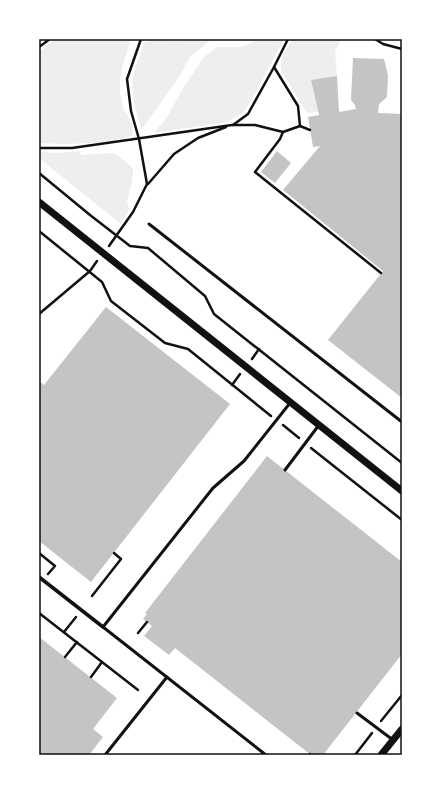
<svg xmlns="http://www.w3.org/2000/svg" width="441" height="794" font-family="'Fira Sans',sans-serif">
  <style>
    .green { fill: #eee }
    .building { fill: #c4c4c4 }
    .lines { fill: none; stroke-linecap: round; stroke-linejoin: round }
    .path { stroke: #111; stroke-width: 2.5 }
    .service { stroke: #111; stroke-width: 3 }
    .pedestrian { stroke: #111; stroke-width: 3.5 }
    .tertiary { stroke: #111; stroke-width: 7 }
    .neatline { fill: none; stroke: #111; stroke-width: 1.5 }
  </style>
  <rect width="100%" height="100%" fill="#fff"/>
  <g class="green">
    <path d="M56 39H131C126 56 118 74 120 91 120 96 122 102 123 107 127 115 136 127 132 136 104 144 68 145 39 143V52Z"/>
    <path d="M158 39 178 41 183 39H212L190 57 181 74 142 129C139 124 138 119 137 114 128 83 133 71 145 42Z"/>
    <path d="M255 39H284L254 96 244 112 227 122 154 133 167 117 185 85 204 57 217 47C230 47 246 50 255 39Z"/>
    <path d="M292 39H341L335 51 337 76 311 80 318 112 307 113 281 70C279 59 287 49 292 39Z"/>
    <polygon points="39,151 54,153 80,151 81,155 114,153 124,160 133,169 132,182 127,201 129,210 121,224 39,158"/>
  </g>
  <g class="building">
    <polygon points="353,58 384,59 388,75 387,97 379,104 378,113 402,114 402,398 328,340 383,271 283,190 320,146 313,147 308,117 319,115 311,80 337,76 339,112 356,109 355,105 351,100"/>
    <polygon points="277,151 291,163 275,183 261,172"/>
    <polygon points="106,307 230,404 91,582 39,541 39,381 44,385"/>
    <polygon points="267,456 402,562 402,654 323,755 311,755 175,648 169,655 144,636 152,626 143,619 147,614 145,613"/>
    <polygon points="39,637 117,698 93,729 103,737 89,755 39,755"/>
  </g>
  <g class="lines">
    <g class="path">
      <polyline points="375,39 383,44 402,49"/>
      <polyline points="39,47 50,39"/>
      <polyline points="274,67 298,106 300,126"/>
      <polyline points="233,125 248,114 274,67 288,39"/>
      <polyline points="283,132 280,139 255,172 381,273"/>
      <polyline points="39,148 72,148 232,125 255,125 283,132 300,126 310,130"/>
      <polyline points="39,173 90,215 130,246 148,248 205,296 214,314 402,463"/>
      <polyline points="148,184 174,154 198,138 226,127"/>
      <polyline points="39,231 102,282 111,301 165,343 188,349 271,416"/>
      <polyline points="109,246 133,212 147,184 139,139 131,111 127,79 141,39"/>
      <polyline points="39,314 90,271 97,261"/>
      <polyline points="252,359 259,349"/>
      <polyline points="232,385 240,374"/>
      <polyline points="283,425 299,438"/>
      <polyline points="311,448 402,520"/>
      <polyline points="39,553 55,566 48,574"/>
      <polyline points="92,596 121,559 114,553"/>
      <polyline points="39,613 138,690"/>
      <polyline points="64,632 76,617"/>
      <polyline points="138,633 147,622"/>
      <polyline points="65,657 77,642"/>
      <polyline points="91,677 102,662"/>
      <polyline points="381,721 402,695"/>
      <polyline points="309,755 310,754"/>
      <polyline points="355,755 372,733"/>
    </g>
    <g class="service">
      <polyline points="149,224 402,422"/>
      <polyline points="285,470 319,425"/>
      <polyline points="357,713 393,740"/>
      <polyline points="105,755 167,677"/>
      <polyline points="266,755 103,627 213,488 244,461 290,403"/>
    </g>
    <polyline class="pedestrian" points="39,577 103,627"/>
    <g class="tertiary">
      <polyline points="39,202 402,491"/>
      <polyline points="381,755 402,729"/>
    </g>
  </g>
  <rect width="441" height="794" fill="none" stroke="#ffffff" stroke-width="80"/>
  <rect x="40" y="40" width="361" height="714" class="neatline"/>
</svg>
